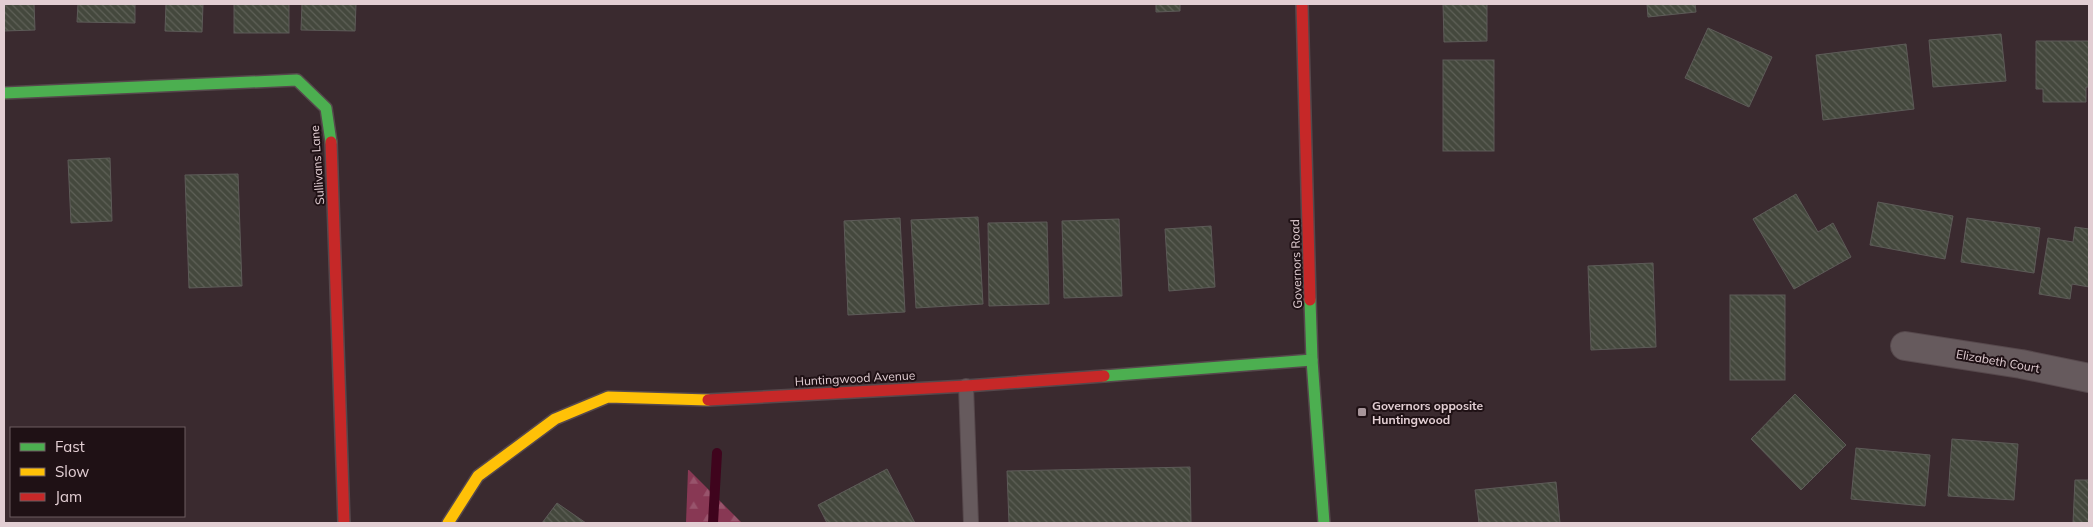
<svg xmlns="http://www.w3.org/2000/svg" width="2093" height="527" font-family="Mulish,sans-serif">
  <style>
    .forest { fill: url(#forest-firs) }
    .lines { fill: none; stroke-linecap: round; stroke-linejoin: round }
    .stream { stroke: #3f041d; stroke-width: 10 }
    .building { fill: url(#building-back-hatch); stroke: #5d5b58 }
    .lane-casing { stroke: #56484c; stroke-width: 16 }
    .street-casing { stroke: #56484c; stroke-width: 30 }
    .fast-casing { stroke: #56484c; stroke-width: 14 }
    .slow-casing { stroke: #56484c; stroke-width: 14 }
    .jam-casing { stroke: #56484c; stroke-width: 14 }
    .lane { stroke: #665a5d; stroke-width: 14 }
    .street { stroke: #665a5d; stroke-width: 28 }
    .fast { stroke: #4caf50; stroke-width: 11 }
    .slow { stroke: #ffc107; stroke-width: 11 }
    .jam { stroke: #c62828; stroke-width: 11 }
    .poi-dot { fill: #a7959a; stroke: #1f1115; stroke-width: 2 }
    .labels { text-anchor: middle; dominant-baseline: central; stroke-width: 4; stroke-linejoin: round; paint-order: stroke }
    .street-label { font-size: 12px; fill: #e2ced3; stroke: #1f1115 }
    .poi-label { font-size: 12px; font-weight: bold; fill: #e2ced3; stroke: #1f1115; text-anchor: start }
  </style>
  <defs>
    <pattern id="forest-firs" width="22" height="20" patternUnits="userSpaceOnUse" patternTransform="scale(1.25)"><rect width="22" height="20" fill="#883854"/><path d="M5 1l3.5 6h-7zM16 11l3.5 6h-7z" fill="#98546c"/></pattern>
    <pattern id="building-back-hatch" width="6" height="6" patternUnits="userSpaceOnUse" patternTransform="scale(1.25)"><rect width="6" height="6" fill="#44483d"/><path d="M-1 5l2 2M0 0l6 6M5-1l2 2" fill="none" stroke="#5f6158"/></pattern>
  </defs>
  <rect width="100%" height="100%" fill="#3a2a2f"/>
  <polygon class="forest" points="688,470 689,470 742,523 686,523"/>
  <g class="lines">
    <polyline class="stream" points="713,523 717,453"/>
  </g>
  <g class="building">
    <polygon points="4,4 34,4 35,30 4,31"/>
    <polygon points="78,4 135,4 135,23 77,22"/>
    <polygon points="166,4 203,4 202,32 165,31"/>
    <rect x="234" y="4" width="55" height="29"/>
    <polygon points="302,4 356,4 355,31 301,30"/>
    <polygon points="1156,4 1180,4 1180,11 1156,12"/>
    <polygon points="1443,4 1487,4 1487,41 1444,42"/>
    <polygon points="1647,4 1695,4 1696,12 1648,17"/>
    <polygon points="1708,28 1772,57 1749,107 1685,78"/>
    <polygon points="2001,34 2006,81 1933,87 1929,40"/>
    <polygon points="2036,41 2089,41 2089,87 2086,87 2086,102 2043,102 2043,89 2036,89"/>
    <polygon points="1906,44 1914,109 1823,120 1816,55"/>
    <rect x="1443" y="60" width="51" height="91"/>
    <polygon points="110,158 112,221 71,223 68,160"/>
    <polygon points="238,174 242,286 189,288 185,175"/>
    <polygon points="1796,194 1818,232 1833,223 1851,257 1794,289 1753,219"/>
    <polygon points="1878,202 1953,216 1945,259 1870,245"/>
    <polygon points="978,217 983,304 916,308 911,220"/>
    <polygon points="900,218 905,312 848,315 844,221"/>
    <polygon points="1967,218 2040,228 2034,273 1961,262"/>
    <polygon points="1119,219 1122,296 1064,298 1062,221"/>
    <polygon points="1047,222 1049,304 989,306 988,223"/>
    <polygon points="1211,226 1215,287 1169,291 1165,229"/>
    <polygon points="2075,227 2089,229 2089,287 2072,284 2070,299 2039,294 2048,238 2073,242"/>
    <polygon points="1653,263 1656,347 1591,350 1588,266"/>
    <rect x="1730" y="295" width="55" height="85"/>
    <polygon points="1795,394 1846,445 1801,490 1751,439"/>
    <polygon points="1952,439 2018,444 2014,500 1948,496"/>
    <polygon points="1856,448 1930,455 1925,506 1851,499"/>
    <polygon points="1190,467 1191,523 1009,523 1007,471"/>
    <polygon points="887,469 915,523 827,523 818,505"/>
    <polygon points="2075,480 2089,480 2089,523 2073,523"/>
    <polygon points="1556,482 1560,523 1479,523 1475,490"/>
    <polygon points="557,503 586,523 542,523"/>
  </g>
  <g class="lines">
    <defs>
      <polyline id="lane" points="966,386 971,523"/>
      <polyline id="street" points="1905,346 2021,364 2089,378"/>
      <g id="fast">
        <polyline points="4,93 297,80 326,108 331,142"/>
        <polyline points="1310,300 1312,360 1324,523"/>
        <polyline points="1104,376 1312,360"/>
      </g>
      <polyline id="slow" points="448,523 478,476 555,419 608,397 708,400"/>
      <g id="jam">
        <polyline points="1302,4 1310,300"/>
        <polyline points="331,142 344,523"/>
        <polyline points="708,400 966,386 1104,376"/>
      </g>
    </defs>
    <use href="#lane" class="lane-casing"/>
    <use href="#street" class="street-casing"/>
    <use href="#fast" class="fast-casing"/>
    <use href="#slow" class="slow-casing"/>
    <use href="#jam" class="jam-casing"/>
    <use href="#lane" class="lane"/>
    <use href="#street" class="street"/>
    <use href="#fast" class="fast"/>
    <use href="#slow" class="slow"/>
    <use href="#jam" class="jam"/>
  </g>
  <rect class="poi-dot" x="1357" y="407" width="10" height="10" rx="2.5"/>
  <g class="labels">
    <g class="street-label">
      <text transform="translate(317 165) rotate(-94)">Sullivans Lane</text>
      <text transform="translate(1296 264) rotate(-92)">Governors Road</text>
      <text transform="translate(1998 361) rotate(10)">Elizabeth Court</text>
      <text transform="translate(855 378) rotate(-3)">Huntingwood Avenue</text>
    </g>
    <g class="poi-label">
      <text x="1372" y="405">Governors opposite<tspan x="1372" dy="14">Huntingwood</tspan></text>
    </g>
  </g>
  <rect width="2093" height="527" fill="none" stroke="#e2ced3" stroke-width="10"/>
  <rect x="10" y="427" width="175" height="90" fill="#1f1115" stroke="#6d5d61"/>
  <rect x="20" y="443" width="25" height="8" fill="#4caf50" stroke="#6d5d61"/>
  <text x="55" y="452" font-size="15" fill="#e2ced3">Fast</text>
  <rect x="20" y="468" width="25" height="8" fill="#ffc107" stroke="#6d5d61"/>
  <text x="55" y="477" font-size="15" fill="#e2ced3">Slow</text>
  <rect x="20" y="493" width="25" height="8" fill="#c62828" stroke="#6d5d61"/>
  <text x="55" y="502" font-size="15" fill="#e2ced3">Jam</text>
</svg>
